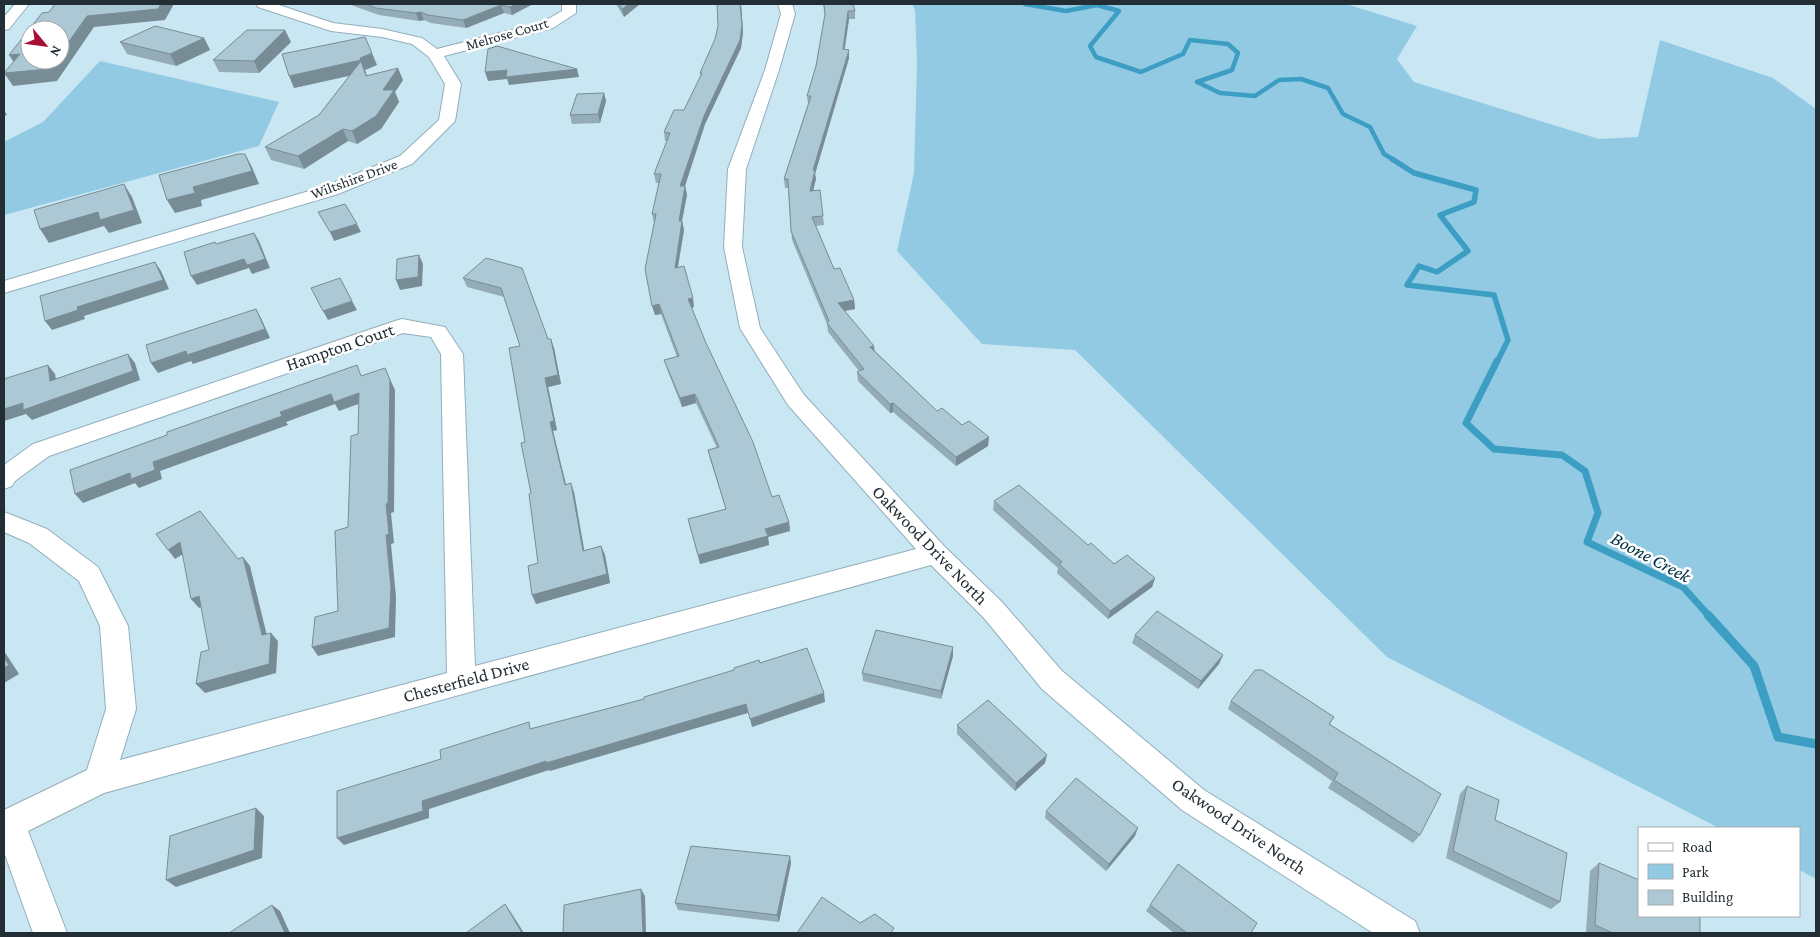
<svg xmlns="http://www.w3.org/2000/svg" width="1820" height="937" font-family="'Crimson Pro',serif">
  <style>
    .green { fill: #92cae4 }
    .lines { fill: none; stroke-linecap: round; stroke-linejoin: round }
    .stream-far3 { stroke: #3c9ec3; stroke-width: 4.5 }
    .stream-far2 { stroke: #3c9ec3; stroke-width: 5.5 }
    .stream-far1 { stroke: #3c9ec3; stroke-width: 7 }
    .stream { stroke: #3c9ec3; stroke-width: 9 }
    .minor-casing { stroke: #92aebb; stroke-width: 2 }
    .minor { fill: #fff; fill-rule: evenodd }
    .wall { fill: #94acb7 }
    .shaded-wall { fill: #788c95 }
    .building { fill: #acc8d5; stroke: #788c95 }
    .labels { text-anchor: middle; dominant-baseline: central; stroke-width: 5; stroke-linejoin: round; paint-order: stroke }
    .far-street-label { font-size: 15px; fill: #232e34; stroke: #fff }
    .street-label { font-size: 18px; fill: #232e34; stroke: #fff }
    .water-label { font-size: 19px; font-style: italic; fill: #002e3e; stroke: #fff }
  </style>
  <rect width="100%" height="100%" fill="#c9e6f3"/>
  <g class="green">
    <polygon points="912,4 1346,4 1417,26 1397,59 1414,82 1599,139 1638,137 1660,40 1773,78 1816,109 1816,879 1799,870 1799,828 1719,828 1387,657 1075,350 982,344 897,251 914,173 917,62 915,10"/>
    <polygon points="100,61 279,102 259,146 4,215 4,142 43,122"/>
  </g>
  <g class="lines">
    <polyline class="stream-far3" points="1025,4 1066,11 1097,5 1119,11 1090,46 1096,57 1141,72 1183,54 1190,40 1228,44 1238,53 1232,70 1197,82 1220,93 1255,96 1279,80 1301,79 1328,88 1343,114 1370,127 1384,154 1394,160"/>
    <polyline class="stream-far2" points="1392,159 1414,173 1476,190 1474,202 1440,215 1468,251 1437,272 1419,266 1407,285 1494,295 1508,340 1497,362"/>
    <polyline class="stream-far1" points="1497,361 1466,423 1494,449 1562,455 1585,471 1598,513 1587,542 1683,587 1710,617"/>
    <polyline class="stream" points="1708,615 1754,666 1778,737 1816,744"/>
    <defs>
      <g id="minor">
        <polygon points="15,4 29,4 9,29 4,30 4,17"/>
        <polygon points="256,4 276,4 333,23 382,29 417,37 422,38 437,49 543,22 562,11 562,4 576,4 576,13 553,28 444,56 461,84 455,121 412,164 338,194 4,293 4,281 326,186 400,156 439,120 445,84 429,57 412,44 382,37 331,31 258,7"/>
        <polygon points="778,4 792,4 795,14 779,70 746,169 742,247 760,328 804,395 945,547 1002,602 1062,671 1204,790 1415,921 1420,933 1373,933 1182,810 1042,689 984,618 931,565 104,793 28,831 67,933 33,933 4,852 4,810 87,770 106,709 100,626 79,581 29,543 4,532 4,512 47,529 98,567 128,626 136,709 120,760 447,673 441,354 431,337 403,333 49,456 15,481 12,486 4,489 4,465 33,444 395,321 402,319 445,327 463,354 475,666 916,549 788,405 740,328 724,247 728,169 765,70 781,14"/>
      </g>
    </defs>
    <use href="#minor" class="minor-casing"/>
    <use href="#minor" class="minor"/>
  </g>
  <g class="wall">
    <polygon points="351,4 533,4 512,15 504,13 466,28 431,23 424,20 419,21 379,15 351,5"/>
    <polygon points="616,4 640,4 624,17"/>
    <polygon points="741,4 743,32 741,48 705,124 685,186 687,195 682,221 684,230 678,267 694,307 692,308 706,343 772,497 789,522 790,531 768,537 769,545 700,564 688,519 726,509 710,459 708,450 717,448 696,403 682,407 667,369 664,360 677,357 661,314 655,315 654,223 652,214 659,183 656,183 654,174 667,141 665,141 664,132 684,110 701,77 700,73"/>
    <polygon points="823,4 853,4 855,11 855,19 849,19 845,49 849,50 849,58 815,174 816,179 813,190 823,216 824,225 816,226 834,269 854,300 855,309 845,311 875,351 937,411 962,425 989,437 988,446 956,466 893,412 890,413 858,381 857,372 859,371 828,332 827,324 792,240 788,188 785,188 784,179 808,104 807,96 816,66 825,17"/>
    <polygon points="204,38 210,50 176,66 127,54 120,42"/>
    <polygon points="291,42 259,73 219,72 213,60"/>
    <polygon points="377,65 365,70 367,76 403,80 395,92 399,102 381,129 357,144 348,141 304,169 271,160 265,147 319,115 349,76 294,88"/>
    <polygon points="604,93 606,101 600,123 572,124 570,115"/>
    <polygon points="486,258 554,348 561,384 548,387 557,430 553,431 566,484 574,492 584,551 601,546 605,555 610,583 536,604 538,563 531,493 525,442 520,346 504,297 467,287 463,278"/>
    <polygon points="994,501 1088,545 1114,564 1155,578 1152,587 1108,619 1057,573 1058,568 993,510"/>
    <polygon points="1135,635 1223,655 1219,664 1198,689 1132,643"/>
    <polygon points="953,647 953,656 941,699 863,681 862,673"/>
    <polygon points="1231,701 1334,717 1330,724 1420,835 1413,843 1328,788 1332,781 1228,709"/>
    <polygon points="957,725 1045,763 1015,791 957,734"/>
    <polygon points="1467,786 1495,820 1560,902 1551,909 1446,858 1460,794"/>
    <polygon points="1046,811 1135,836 1106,871 1045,818"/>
    <polygon points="791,863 779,922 678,910 675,903"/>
    <polygon points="1599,863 1700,933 1589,933 1586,932 1590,871"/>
    <polygon points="1150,905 1251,933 1174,933 1146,911"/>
  </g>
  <g class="shaded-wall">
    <polygon points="161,4 174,4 165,20 94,27 57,81 13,86 4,73 56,60 60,60 60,54 87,16"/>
    <polygon points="517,4 533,4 512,15 510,7"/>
    <polygon points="629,4 640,4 624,17 622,9"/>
    <polygon points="741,4 743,32 741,48 705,124 682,195 680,186"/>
    <polygon points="501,5 504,13 466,28 463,20"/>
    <polygon points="848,11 849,19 843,57 843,49"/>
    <polygon points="421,12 424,20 419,21 416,13"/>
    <polygon points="285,30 291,42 259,73 254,61"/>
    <polygon points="204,38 210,50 176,66 170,54"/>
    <polygon points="849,50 849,58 815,174 816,179 811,199 810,191 813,170"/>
    <polygon points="372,53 377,65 365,70 371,88 365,72 294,88 289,76 360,58"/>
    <polygon points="20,54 17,67 9,55"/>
    <polygon points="398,68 403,80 395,92 399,102 381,129 357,144 352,131"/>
    <polygon points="577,69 579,77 509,85 507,79 488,81 485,72 507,70"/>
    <polygon points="604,93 606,101 600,123 598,114"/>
    <polygon points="4,110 7,115 4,116"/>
    <polygon points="343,129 348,141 304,169 298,156"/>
    <polygon points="245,154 252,167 259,184 201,200 202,206 175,213 167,200 193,187"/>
    <polygon points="124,184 132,197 142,223 109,233 104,226 49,243 40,229"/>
    <polygon points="685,186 687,195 680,230 679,221"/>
    <polygon points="682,221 684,230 676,277 675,268"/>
    <polygon points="357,224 361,232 334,241 330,232"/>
    <polygon points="254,233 259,241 270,268 252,274 249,268 197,285 191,276"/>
    <polygon points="419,255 423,264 422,286 400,290 396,280"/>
    <polygon points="155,262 161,271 169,289 84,316 85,319 52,330 45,321 77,307"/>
    <polygon points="693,298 694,307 690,308 688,299"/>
    <polygon points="854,300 855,309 839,312 838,303"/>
    <polygon points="352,301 357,310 328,320 323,311"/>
    <polygon points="659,304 661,314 655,315 652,306"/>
    <polygon points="256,309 261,318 270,338 193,364 191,361 158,373 151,363 186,351"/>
    <polygon points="551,339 554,348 561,384 548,387 557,430 553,431 568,494 565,485 550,422 545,378"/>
    <polygon points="874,346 875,355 870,347"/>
    <polygon points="128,354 135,363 140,380 32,420 26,414 4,421 4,409"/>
    <polygon points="48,365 55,374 58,390 50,381"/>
    <polygon points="385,368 395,390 394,512 391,513 394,543 391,544 396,597 395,637 318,656 312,647 389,628 386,535"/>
    <polygon points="359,393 364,402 339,411 335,404 286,422 288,425 160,471 162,479 139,488 135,483 83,503 75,494 153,462 280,412 331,394"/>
    <polygon points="695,394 696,403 682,407 680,398"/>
    <polygon points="893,403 893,412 890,413 890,404"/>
    <polygon points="989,437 988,446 956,466 956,457"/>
    <polygon points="571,483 574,492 586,560 583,551"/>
    <polygon points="789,522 790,531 768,537 769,545 700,564 698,555 765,529"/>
    <polygon points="180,542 188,551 175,559 168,550"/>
    <polygon points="601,546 605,555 610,583 536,604 532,595"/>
    <polygon points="243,557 250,566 269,644 262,635"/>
    <polygon points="1155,578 1152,587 1108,619 1110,611"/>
    <polygon points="199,596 207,605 199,608 191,599"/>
    <polygon points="271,633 278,641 276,673 205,693 196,684"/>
    <polygon points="953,647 953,656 941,699 941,691"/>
    <polygon points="4,651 19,674 4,683"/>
    <polygon points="1223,655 1219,664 1198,689 1201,681"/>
    <polygon points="824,693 825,702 752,727 750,719"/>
    <polygon points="746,704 748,713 550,771 549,770 429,809 429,818 344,845 337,838 422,801 546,761"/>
    <polygon points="1047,755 1045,763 1015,791 1016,783"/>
    <polygon points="256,808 264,816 262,858 176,887 166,880"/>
    <polygon points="1138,828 1135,836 1106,871 1109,864"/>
    <polygon points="790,856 791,863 779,922 777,915"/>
    <polygon points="641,889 645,896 646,933 643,933"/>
    <polygon points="505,904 510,911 524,933 522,933"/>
    <polygon points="272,905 280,911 290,933 285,933"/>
  </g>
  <g class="building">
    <polygon points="55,4 161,4 158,9 87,16 60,54 60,30 30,30 30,60 56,60 49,69 4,73 20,54 9,55 42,13 49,12"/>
    <polygon points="366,4 517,4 510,7 501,5 463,20 428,15 421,12 416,13 376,8"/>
    <polygon points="619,4 629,4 622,9"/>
    <polygon points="717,4 740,4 742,25 740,40 704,116 680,186 685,186 679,221 682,221 675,268 684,266 693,298 688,299 706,343 753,442 772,497 779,495 789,522 765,529 768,536 698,555 688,519 726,509 708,450 719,447 695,394 680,398 664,360 679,356 659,304 652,306 645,269 656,214 652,214 661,174 654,174 670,133 664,132 674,110 684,110 702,73 700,73 715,39 718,26"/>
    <polygon points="824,4 853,4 855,11 848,11 843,49 849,50 813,170 815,170 810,191 820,190 823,216 812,217 834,269 840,268 854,300 838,303 874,346 870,347 937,411 942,408 962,425 969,421 989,437 956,457 893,403 890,404 857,372 864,369 827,323 829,321 791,231 788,179 784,179 811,96 807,96 816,66 825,14"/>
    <polygon points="155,26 204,38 170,54 120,42"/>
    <polygon points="247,30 285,30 254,61 213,60"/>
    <polygon points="365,37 372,53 360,58 361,60 289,76 282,54"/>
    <polygon points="497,46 577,69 506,77 507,70 485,72 488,49"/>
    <polygon points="361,61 366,76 398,68 383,90 394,90 376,116 352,131 343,129 298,156 265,147 319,115"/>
    <polygon points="604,93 598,114 570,115 577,94"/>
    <polygon points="238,154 245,154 252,171 193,187 195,193 167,200 159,175"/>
    <polygon points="124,184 134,210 100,220 98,212 40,229 34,210"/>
    <polygon points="345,204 357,224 330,232 318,212"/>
    <polygon points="254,233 265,259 247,265 244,259 191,276 184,252 215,242 216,244"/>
    <polygon points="419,255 418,277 396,280 397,259"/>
    <polygon points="486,258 522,268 548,339 551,339 558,375 545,378 554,421 550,422 565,485 571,483 583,551 601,546 607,574 532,595 528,566 538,563 529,494 531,493 521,443 525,442 509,348 520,346 501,288 463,278"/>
    <polygon points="155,262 163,280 77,307 78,310 45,321 40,296"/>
    <polygon points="340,278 352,301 323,311 311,288"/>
    <polygon points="256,309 265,329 187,355 186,351 151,363 146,345"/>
    <polygon points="128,354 133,371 23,410 23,403 4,409 4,379 48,365 50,381"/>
    <polygon points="357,365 361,376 385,368 390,380 388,503 386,504 389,534 386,535 391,588 389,628 312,647 315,617 338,611 335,531 348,527 351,436 358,434 359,393 334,402 331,394 280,412 282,416 153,462 155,470 131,479 130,473 75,494 70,470 167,435 167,432"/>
    <polygon points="1019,485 1088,545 1091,543 1114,564 1127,555 1155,578 1110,611 1059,564 1062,562 994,501"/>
    <polygon points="200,511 238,559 243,557 262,635 271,633 269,664 196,684 201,652 209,650 199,596 191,599 180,542 168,550 156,534"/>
    <polygon points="1157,611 1223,655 1201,681 1135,635"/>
    <polygon points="876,630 953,647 941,691 862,673"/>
    <polygon points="807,648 824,693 750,719 746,704 546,763 546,761 422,801 423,811 337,838 337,791 441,759 440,750 529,722 530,729 644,699 644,697 734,670 734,668 759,660 760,663"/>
    <polygon points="4,658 9,665 4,668"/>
    <polygon points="1255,670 1262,670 1334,717 1329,724 1441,794 1420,835 1334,780 1338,773 1231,701"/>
    <polygon points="988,700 1047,755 1016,783 957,725"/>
    <polygon points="1076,778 1138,828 1109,864 1046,811"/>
    <polygon points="1467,786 1499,800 1495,820 1567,853 1560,902 1453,851"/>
    <polygon points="256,808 254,850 166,880 170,836"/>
    <polygon points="691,846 790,856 777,915 675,903"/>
    <polygon points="1599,863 1639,880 1639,916 1700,916 1700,933 1613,933 1595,925"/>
    <polygon points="1178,864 1257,923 1251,933 1187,933 1150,905"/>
    <polygon points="641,889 643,933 563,933 564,905"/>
    <polygon points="822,897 860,923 875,914 894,928 891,933 797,933"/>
    <polygon points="505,904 522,933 466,933"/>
    <polygon points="272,905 285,933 229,933"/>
  </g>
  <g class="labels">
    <g class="far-street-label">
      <text transform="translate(507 34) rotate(-16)">Melrose Court</text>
      <text transform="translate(354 179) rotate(-20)">Wiltshire Drive</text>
    </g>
    <g class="street-label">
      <text transform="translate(340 347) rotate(-19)">Hampton Court</text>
      <text transform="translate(930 545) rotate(46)">Oakwood Drive North</text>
      <text transform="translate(466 680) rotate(-15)">Chesterfield Drive</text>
      <text transform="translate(1239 826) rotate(34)">Oakwood Drive North</text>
    </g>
    <g class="water-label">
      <text transform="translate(1651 557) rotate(28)">Boone Creek</text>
    </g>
  </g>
  <rect width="1820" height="937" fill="none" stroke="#232e34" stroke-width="10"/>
  <rect x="1638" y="827" width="162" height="90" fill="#ffffff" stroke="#a7abae"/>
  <rect x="1648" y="843" width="25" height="8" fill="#ffffff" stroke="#a7abae"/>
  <text x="1682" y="852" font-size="15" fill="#232e34">Road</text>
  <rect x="1648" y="864" width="25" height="15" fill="#92cae4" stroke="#a7abae"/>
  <text x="1682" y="877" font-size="15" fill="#232e34">Park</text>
  <rect x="1648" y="890" width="25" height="15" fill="#acc8d5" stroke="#a7abae"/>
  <text x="1682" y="902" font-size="15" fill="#232e34">Building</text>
  <g transform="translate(45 45) rotate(119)"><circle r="24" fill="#ffffff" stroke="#a7abae"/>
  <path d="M0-4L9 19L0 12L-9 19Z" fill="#a81033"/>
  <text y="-8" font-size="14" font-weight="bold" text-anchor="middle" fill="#232e34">N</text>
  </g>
</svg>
